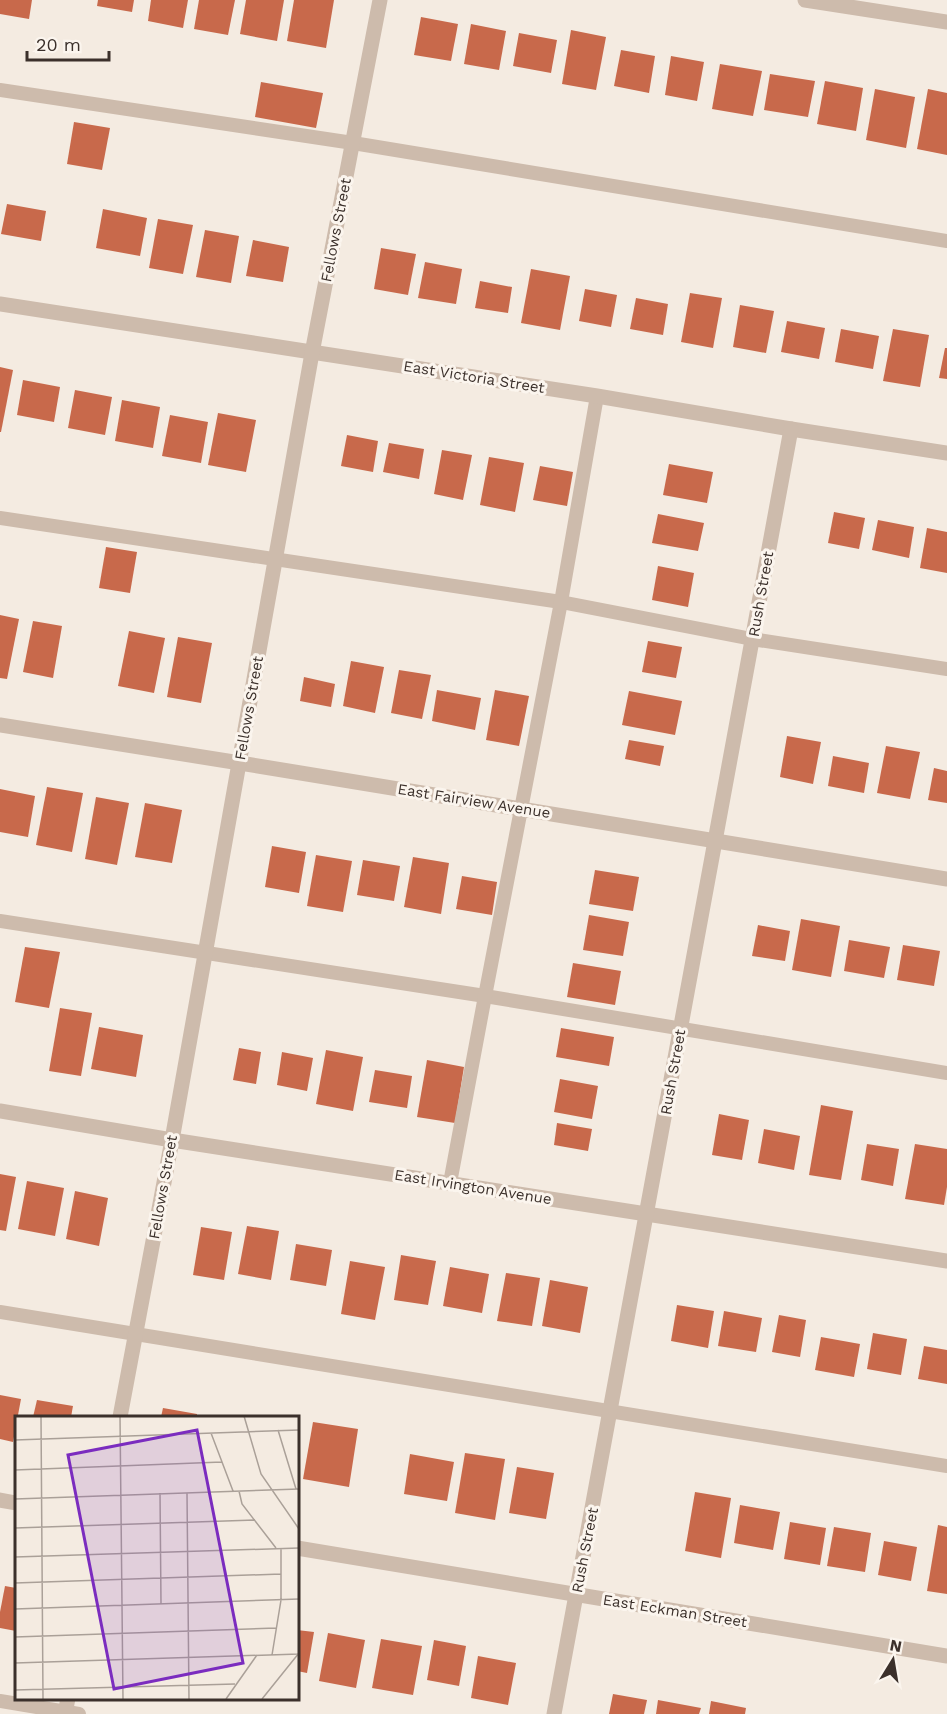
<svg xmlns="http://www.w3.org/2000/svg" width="947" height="1714" font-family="'Work Sans',sans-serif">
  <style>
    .building { fill: #c8694b }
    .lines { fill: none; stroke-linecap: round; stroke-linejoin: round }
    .service { stroke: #cdbbac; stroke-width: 14 }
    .minor { stroke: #cdbbac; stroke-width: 15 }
    .tertiary { stroke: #cdbbac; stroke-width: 15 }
    .labels { text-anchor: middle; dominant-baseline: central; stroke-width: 6; stroke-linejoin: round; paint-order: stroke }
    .street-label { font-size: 15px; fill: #3b302b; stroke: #fbf5ee }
    .inset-road { fill: none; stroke: #aaa098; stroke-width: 1.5 }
    .view { fill: #7b2cbf; fill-opacity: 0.15; stroke: #7b2cbf; stroke-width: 3 }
    .inset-edge { fill: none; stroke: #3b302b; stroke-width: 3 }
  </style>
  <rect width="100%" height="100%" fill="#f4ebe1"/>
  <g class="building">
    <polygon points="0,0 32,0 29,19 0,14"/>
    <polygon points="98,0 134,0 132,12 97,6"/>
    <polygon points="151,0 188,0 183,28 148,21"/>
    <polygon points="199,0 235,0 228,35 194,29"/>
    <polygon points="246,0 284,0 277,41 240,34"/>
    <polygon points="294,0 334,0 326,48 287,41"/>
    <polygon points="421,17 458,24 451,61 414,55"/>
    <polygon points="471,24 506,31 499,70 464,64"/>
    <polygon points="571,30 606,37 596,90 562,84"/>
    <polygon points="519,33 557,40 551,73 513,66"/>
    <polygon points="621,50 655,56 649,93 614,86"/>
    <polygon points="671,56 704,62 697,101 665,95"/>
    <polygon points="720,64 762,71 753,116 712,109"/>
    <polygon points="770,74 815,81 808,117 764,110"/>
    <polygon points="825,81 863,88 856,131 817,124"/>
    <polygon points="261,82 323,93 316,128 255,117"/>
    <polygon points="875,89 915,97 906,148 866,140"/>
    <polygon points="928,89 947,93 947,155 917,149"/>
    <polygon points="74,122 110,128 102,170 67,164"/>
    <polygon points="7,204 46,211 41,241 1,234"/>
    <polygon points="103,209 147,218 140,256 96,248"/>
    <polygon points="158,219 193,225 183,274 149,268"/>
    <polygon points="205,230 239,236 231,283 196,277"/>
    <polygon points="253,240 289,247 283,282 246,276"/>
    <polygon points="381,248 416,254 408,295 374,289"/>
    <polygon points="425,262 462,269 456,304 418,298"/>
    <polygon points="531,269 570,276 560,330 521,323"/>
    <polygon points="480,281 512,287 508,313 475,308"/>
    <polygon points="585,289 617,295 611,327 579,321"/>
    <polygon points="690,293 722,298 713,348 681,342"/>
    <polygon points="636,298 668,304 663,335 630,329"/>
    <polygon points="740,305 774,311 766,353 733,347"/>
    <polygon points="787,321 825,328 819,359 781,352"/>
    <polygon points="841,329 879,336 873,369 835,362"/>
    <polygon points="893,329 929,335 920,387 883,381"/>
    <polygon points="945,348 947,348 947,379 939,378"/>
    <polygon points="0,367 13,370 1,432 0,432"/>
    <polygon points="23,380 60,387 54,422 17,415"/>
    <polygon points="75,390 112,397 105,435 68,428"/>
    <polygon points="122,400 160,407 153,448 115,441"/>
    <polygon points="218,413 256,420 246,472 208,465"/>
    <polygon points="170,415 208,422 201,463 162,456"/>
    <polygon points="347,435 378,441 373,472 341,466"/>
    <polygon points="389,443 424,449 419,479 383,472"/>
    <polygon points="442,450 472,455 463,500 434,494"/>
    <polygon points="489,457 524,463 515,512 480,505"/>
    <polygon points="669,464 713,472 707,503 663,495"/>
    <polygon points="540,466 573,472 567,506 533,500"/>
    <polygon points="834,512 865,518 859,549 828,543"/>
    <polygon points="658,514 704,523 698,551 652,543"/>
    <polygon points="878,520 914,527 909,558 872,550"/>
    <polygon points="927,528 947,532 947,573 920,568"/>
    <polygon points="106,547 137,552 130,593 99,588"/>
    <polygon points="658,566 694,573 688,607 652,600"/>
    <polygon points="0,615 19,619 7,679 0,678"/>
    <polygon points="33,621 62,626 53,678 23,672"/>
    <polygon points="129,631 165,638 154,693 118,686"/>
    <polygon points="178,637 212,643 201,703 167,697"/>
    <polygon points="648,641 682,647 676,678 642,672"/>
    <polygon points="351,661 384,667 375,713 343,706"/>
    <polygon points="399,670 431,675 422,719 391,713"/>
    <polygon points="304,677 335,684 331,707 300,701"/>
    <polygon points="437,690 481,698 475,730 432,721"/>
    <polygon points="495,690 529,696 519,746 486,740"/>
    <polygon points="629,691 682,701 675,735 622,725"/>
    <polygon points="787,736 821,742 813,784 780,777"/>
    <polygon points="629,740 664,746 660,766 625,759"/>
    <polygon points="886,746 920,752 910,799 877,793"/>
    <polygon points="833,756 869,763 864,793 828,786"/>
    <polygon points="934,768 947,771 947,803 928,800"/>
    <polygon points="47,787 83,793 72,852 36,845"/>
    <polygon points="0,789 35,796 28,837 0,832"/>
    <polygon points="96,797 129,803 117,865 85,859"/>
    <polygon points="145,803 182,810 172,863 135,857"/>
    <polygon points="272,846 306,852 299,893 265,887"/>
    <polygon points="316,855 352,861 343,912 307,906"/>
    <polygon points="413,857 449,863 441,914 404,907"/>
    <polygon points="363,860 400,866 394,901 357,895"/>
    <polygon points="595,870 639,877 633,911 589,904"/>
    <polygon points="462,876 497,882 492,915 456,909"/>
    <polygon points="589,915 629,922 623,956 583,950"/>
    <polygon points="801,919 840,926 831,977 792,970"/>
    <polygon points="758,925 790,931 785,961 752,956"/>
    <polygon points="849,940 890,947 884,978 844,971"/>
    <polygon points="903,945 940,951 934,986 897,980"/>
    <polygon points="25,947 60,952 49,1008 15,1002"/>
    <polygon points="573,963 621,971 615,1005 567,997"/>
    <polygon points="60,1008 92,1013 81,1076 49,1071"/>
    <polygon points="99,1027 143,1035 136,1077 91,1069"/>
    <polygon points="561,1028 614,1037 609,1066 556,1057"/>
    <polygon points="239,1048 261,1052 256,1084 233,1080"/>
    <polygon points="326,1050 363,1057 353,1111 316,1104"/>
    <polygon points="282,1052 313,1058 307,1091 277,1085"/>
    <polygon points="427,1060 464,1067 455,1123 417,1117"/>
    <polygon points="375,1070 412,1076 407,1108 369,1102"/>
    <polygon points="560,1079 598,1086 592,1119 554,1112"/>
    <polygon points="821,1105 853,1111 841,1180 809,1175"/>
    <polygon points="719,1114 749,1120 742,1160 712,1155"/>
    <polygon points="557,1123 592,1129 588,1151 554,1145"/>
    <polygon points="764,1129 800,1136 794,1170 758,1163"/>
    <polygon points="867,1144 899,1149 893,1186 861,1180"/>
    <polygon points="915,1144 947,1149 947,1187 944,1205 905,1199"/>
    <polygon points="0,1174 16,1177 6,1231 0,1230"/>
    <polygon points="27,1181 64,1188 55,1236 18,1229"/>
    <polygon points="75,1191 108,1198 99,1246 66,1239"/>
    <polygon points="247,1226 279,1231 271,1280 238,1274"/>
    <polygon points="201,1227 232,1232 224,1280 193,1275"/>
    <polygon points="296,1244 332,1250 326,1286 290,1280"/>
    <polygon points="401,1255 436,1261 428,1305 394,1300"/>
    <polygon points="350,1261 385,1267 375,1320 341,1314"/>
    <polygon points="450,1267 489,1274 482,1313 443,1306"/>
    <polygon points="506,1273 540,1278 532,1326 497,1321"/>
    <polygon points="550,1280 588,1287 580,1333 542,1326"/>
    <polygon points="677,1305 714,1311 708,1348 671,1341"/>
    <polygon points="724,1311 762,1318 756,1352 718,1346"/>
    <polygon points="779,1315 806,1320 800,1357 772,1352"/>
    <polygon points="873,1333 907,1339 901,1375 867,1369"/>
    <polygon points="821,1337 860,1344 854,1377 815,1370"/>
    <polygon points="924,1346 947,1350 947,1384 918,1379"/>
    <polygon points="0,1395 21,1399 13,1442 0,1439"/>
    <polygon points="37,1400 73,1406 71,1417 33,1417"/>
    <polygon points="163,1408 197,1414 197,1417 161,1417"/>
    <polygon points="313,1422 358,1429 349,1487 303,1479"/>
    <polygon points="465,1453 505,1459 495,1520 455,1513"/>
    <polygon points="410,1454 454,1462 447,1501 404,1494"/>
    <polygon points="517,1467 554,1473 546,1519 509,1513"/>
    <polygon points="695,1492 731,1498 721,1558 685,1551"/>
    <polygon points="740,1505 780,1512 773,1550 734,1543"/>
    <polygon points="790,1522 826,1528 820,1565 784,1559"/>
    <polygon points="938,1525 947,1527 947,1594 927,1591"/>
    <polygon points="834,1527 871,1533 865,1572 827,1566"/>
    <polygon points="884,1541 917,1547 911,1581 878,1575"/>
    <polygon points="5,1586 16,1588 16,1631 0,1628 0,1612"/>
    <polygon points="297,1630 314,1632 307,1673 297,1671"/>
    <polygon points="328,1633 365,1640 356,1688 319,1681"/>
    <polygon points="381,1639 422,1646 413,1695 372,1688"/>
    <polygon points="434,1640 466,1646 459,1686 427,1680"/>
    <polygon points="478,1656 516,1663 508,1705 471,1698"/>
    <polygon points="613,1694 647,1700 644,1714 609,1714"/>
    <polygon points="658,1700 701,1708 699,1714 656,1714"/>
    <polygon points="711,1701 746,1708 745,1714 709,1714"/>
  </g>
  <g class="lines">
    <g class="service">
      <polyline points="0,90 353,143 947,241"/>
      <polyline points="0,518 561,602 752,639 947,669"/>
      <polyline points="0,921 485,996 947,1073"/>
      <polyline points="450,1183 485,996 561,602 597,396"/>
      <polyline points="0,1312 947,1466"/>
      <polyline points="0,1701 79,1714"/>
    </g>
    <g class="minor">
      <polyline points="805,0 947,22"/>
      <polyline points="0,304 597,396 791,429 947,453"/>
      <polyline points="0,725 240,763 947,879"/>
      <polyline points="0,1111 172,1140 947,1261"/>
      <polyline points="0,1500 16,1503"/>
      <polyline points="297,1548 947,1656"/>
      <polyline points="554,1714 791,429"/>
    </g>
    <g class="tertiary">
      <polyline points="120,1417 172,1140 312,353 380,0"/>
      <polyline points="65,1714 68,1698"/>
    </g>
  </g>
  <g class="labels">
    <g class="street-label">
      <text transform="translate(336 230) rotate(-79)">Fellows Street</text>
      <text transform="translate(474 377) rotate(9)">East Victoria Street</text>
      <text transform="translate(761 594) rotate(-80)">Rush Street</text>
      <text transform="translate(249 708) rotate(-80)">Fellows Street</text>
      <text transform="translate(474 801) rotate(9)">East Fairview Avenue</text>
      <text transform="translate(673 1072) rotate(-80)">Rush Street</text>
      <text transform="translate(163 1187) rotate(-80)">Fellows Street</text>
      <text transform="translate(473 1187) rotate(9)">East Irvington Avenue</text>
      <text transform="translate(585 1550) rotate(-79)">Rush Street</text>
      <text transform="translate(675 1611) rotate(9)">East Eckman Street</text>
    </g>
  </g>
  <g transform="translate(15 1416)">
    <rect width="284" height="284" fill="#f4ebe1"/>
    <path class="inset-road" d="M26 0 28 283M105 0 108 283M229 0 246 58 284 113M263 14 281 73M196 17 218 75M0 24 284 14M0 54 207 46M224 75 227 88 261 132M145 77 146 188M172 77 174 283M0 83 284 73M0 112 240 104M0 141 284 132M0 167 266 158M0 193 284 183M0 221 261 212M257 239 266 184V132M0 247 284 238M0 274 220 268M211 283 242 239M247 283 284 237"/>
    <path class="view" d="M182 14 228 247 99 273 53 39Z"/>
    <rect width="284" height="284" class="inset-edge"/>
  </g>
  <g transform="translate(893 1660) rotate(11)" stroke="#fbf5ee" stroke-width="4.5" paint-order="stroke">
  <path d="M0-4.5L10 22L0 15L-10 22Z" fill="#3b302b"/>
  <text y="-9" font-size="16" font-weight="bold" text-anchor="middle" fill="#3b302b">N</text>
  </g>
  <path d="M27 51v9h82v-9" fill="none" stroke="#3b302b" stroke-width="3"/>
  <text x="36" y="51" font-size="18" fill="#3b302b" stroke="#fbf5ee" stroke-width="4.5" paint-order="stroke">20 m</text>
</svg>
